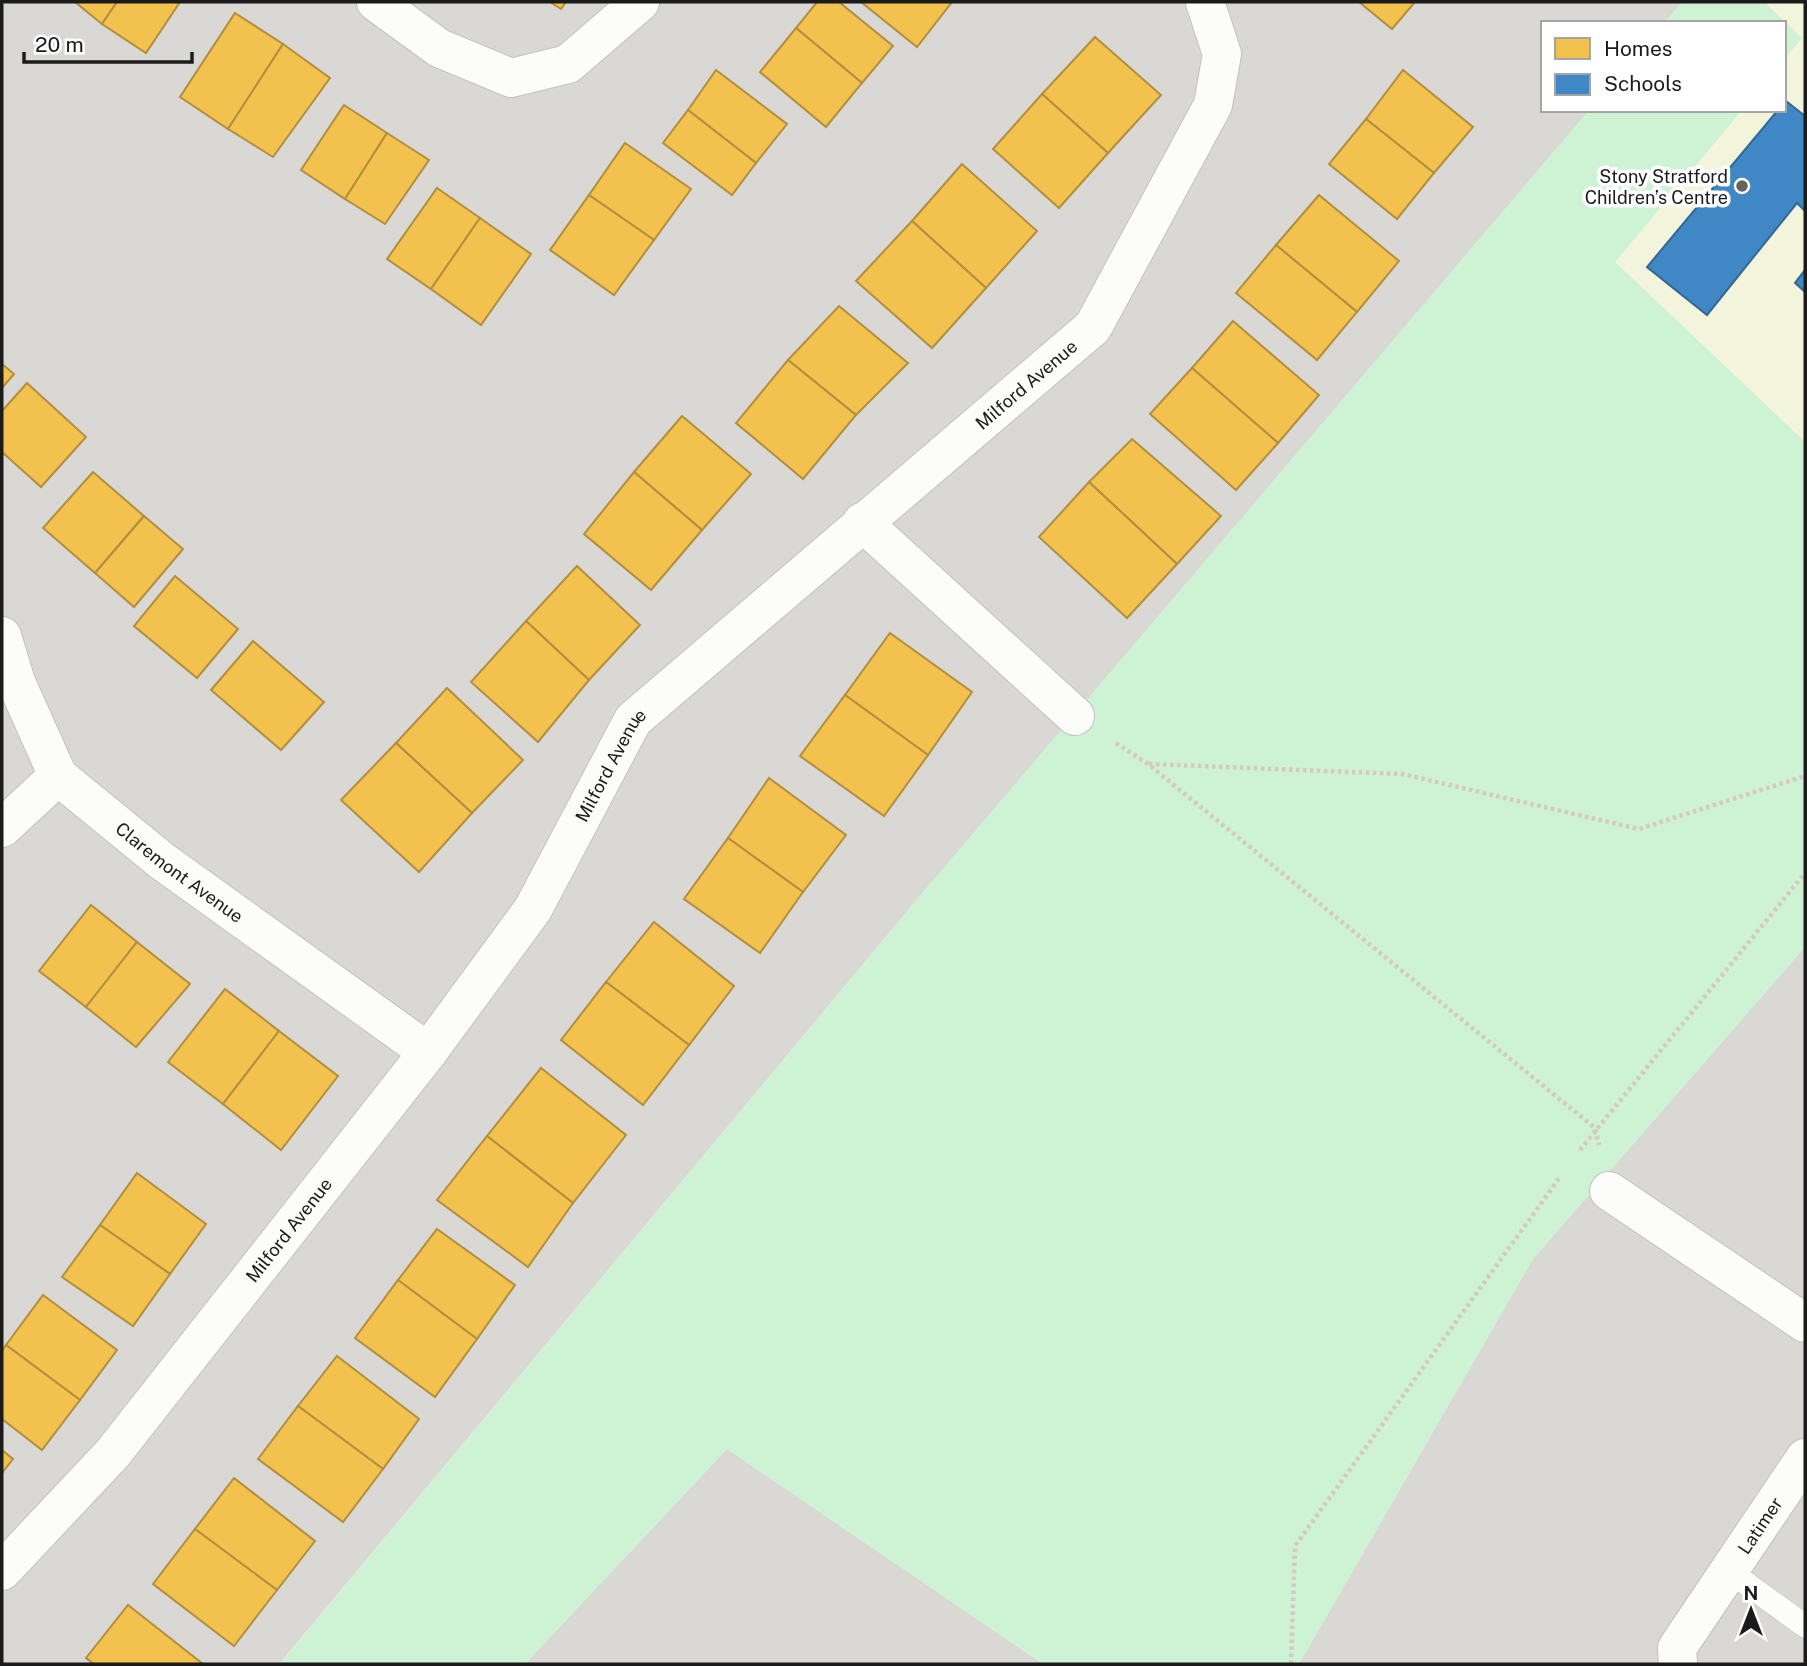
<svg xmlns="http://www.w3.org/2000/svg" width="1807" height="1666" font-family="'Public Sans',sans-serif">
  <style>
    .residential { fill: #d9d8d4 }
    .education { fill: #f2f5db }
    .park { fill: #cef3d4 }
    .homes { fill: #f2c14e; stroke: #b28f3f; stroke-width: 2 }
    .schools { fill: #3f88c5; stroke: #346792; stroke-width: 2 }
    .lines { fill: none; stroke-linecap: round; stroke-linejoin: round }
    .service-casing { stroke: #c2c2bf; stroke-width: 24 }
    .minor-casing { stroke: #c2c2bf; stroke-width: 40 }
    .path { stroke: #d6c8c3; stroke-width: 4.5; stroke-dasharray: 3.5 3.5; stroke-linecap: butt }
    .service { stroke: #fcfcfb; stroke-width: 23 }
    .minor { stroke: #fcfcfb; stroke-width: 38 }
    .poi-dot { fill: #636361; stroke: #fff; stroke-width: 2.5 }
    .labels { text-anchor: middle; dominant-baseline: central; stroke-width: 7; stroke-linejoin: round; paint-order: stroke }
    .poi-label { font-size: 18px; fill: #1b1b1b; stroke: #fff; text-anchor: end }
    .street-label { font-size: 18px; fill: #1b1b1b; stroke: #fff }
  </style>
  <rect width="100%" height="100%" fill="#eae9e2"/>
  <g class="residential">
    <polygon points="2,2 1684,2 1667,23 1543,23 1543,110 1596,110 1165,641 929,885 279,1664 2,1664"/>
    <polygon points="1805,947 1805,1664 1299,1664 1533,1259"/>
    <polygon points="727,1449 1043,1664 525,1664"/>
  </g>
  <polygon class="education" points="1764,2 1805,2 1805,442 1615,262 1742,110 1784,110 1784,59 1802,38"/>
  <g class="park">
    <polygon points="1682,2 1764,2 1802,38 1784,59 1784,23 1664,23"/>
    <polygon points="1589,110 1742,110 1615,262 1805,442 1805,947 1533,1259 1299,1664 1043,1664 727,1449 525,1664 280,1664 929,885"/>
  </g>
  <g class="homes">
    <polygon points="75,2 117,2 102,24"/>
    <polygon points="117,2 180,2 146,53 102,24"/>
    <polygon points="550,2 566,2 561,9"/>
    <polygon points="817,2 839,2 893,46 862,83 796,28"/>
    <polygon points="861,2 952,2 917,47"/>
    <polygon points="1359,2 1415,2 1392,29"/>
    <polygon points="235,13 283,44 228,129 180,97"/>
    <polygon points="796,28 862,83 826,127 760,72"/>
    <polygon points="1095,37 1161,95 1108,153 1042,94"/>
    <polygon points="283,44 330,78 273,157 228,129"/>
    <polygon points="716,70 787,124 756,163 688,110"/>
    <polygon points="1403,70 1473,127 1434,173 1366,119"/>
    <polygon points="1042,94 1108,153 1059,208 993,149"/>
    <polygon points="344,105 387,133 345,199 301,170"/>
    <polygon points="688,110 756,163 732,195 663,143"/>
    <polygon points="1366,119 1434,173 1397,219 1329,164"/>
    <polygon points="387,133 429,160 385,224 345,199"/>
    <polygon points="625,143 691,189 654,240 589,195"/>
    <polygon points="962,164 1037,231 986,288 912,221"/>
    <polygon points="437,188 480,218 431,289 387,259"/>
    <polygon points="589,195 654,240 614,295 550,250"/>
    <polygon points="1319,195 1399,261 1357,312 1276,245"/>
    <polygon points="480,218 531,254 481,325 431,289"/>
    <polygon points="912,221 986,288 932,348 856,281"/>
    <polygon points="1276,245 1357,312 1317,360 1236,293"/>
    <polygon points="839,306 908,363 856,415 788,360"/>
    <polygon points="1233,321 1319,395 1278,443 1192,368"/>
    <polygon points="788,360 856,415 803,479 736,423"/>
    <polygon points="2,364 14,374 2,388"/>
    <polygon points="1192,368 1278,443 1236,490 1150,414"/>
    <polygon points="27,383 86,437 41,487 2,452 2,411"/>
    <polygon points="682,416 751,474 702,530 634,472"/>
    <polygon points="1132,439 1221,516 1177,564 1089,482"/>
    <polygon points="93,472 144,516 95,573 43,528"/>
    <polygon points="634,472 702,530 651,590 584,534"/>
    <polygon points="1089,482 1177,564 1127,618 1039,537"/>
    <polygon points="144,516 183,549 134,607 95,573"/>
    <polygon points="577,566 640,625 589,680 526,621"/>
    <polygon points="175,576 238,629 197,678 134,626"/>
    <polygon points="526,621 589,680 538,742 471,682"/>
    <polygon points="890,633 972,692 928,755 845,695"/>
    <polygon points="253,641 324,702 281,750 211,690"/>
    <polygon points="447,688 523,760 472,813 396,743"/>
    <polygon points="845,695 928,755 884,816 800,756"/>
    <polygon points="396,743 472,813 419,872 341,800"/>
    <polygon points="769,778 846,835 803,892 728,838"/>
    <polygon points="728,838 803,892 760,953 684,899"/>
    <polygon points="91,905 137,942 86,1007 39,971"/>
    <polygon points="654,922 734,986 689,1045 606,982"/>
    <polygon points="137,942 190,984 136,1047 86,1007"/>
    <polygon points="606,982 689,1045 643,1105 561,1040"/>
    <polygon points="225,989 279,1031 223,1104 168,1062"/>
    <polygon points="279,1031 338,1076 281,1150 223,1104"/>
    <polygon points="541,1068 626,1135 573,1203 487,1136"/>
    <polygon points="487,1136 573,1203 528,1267 437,1200"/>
    <polygon points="137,1173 206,1224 170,1274 100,1225"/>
    <polygon points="100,1225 170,1274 133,1326 62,1277"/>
    <polygon points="437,1229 515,1285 477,1339 398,1280"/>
    <polygon points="398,1280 477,1339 435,1397 355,1338"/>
    <polygon points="43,1295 117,1350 80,1400 6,1345"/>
    <polygon points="6,1345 80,1400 42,1450 2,1419 2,1351"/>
    <polygon points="337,1356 419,1419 383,1469 298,1406"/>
    <polygon points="298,1406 383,1469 343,1522 258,1459"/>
    <polygon points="2,1450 13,1459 2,1473"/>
    <polygon points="234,1478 315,1541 277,1590 195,1529"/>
    <polygon points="195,1529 277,1590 234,1646 153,1584"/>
    <polygon points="128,1605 203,1664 94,1664 86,1658"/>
  </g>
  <g class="schools">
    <polygon points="1786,101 1805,116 1805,211 1797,203 1707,315 1647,267 1778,110 1784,110"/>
    <polygon points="1805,270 1805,292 1795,283"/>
  </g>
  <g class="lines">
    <defs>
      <polyline id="service" points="1729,1571 1805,1626"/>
      <g id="minor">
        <polyline points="376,2 439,48 511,78 568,64 640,2"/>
        <polyline points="862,522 1075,716"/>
        <path id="s1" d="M2 636 16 682 58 776 162 861 428 1052"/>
        <polyline points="2,828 58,776"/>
        <polyline points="1609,1191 1805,1323"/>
        <path id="s2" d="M2 1571 113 1453 428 1052 533 909 633 720 1093 327 1213 105 1222 54 1205 2"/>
        <path id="s3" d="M1678 1664 1677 1648 1805 1458"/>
      </g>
    </defs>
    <use href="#service" class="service-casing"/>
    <use href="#minor" class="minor-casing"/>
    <g class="path">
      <polyline points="1116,743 1148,764 1595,1128 1599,1145"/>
      <polyline points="1149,764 1402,774 1639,829 1805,776"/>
      <polyline points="1580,1150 1805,873"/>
      <polyline points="1291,1664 1295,1546 1560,1177"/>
    </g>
    <use href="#service" class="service"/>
    <use href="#minor" class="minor"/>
  </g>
  <circle class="poi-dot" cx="1742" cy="186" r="7"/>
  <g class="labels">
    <g class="poi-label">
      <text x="1728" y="176">Stony Stratford<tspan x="1728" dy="21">Children’s Centre</tspan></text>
    </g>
    <g class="street-label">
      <text stroke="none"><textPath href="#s2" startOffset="1580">Milford Avenue</textPath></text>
      <text stroke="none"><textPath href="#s2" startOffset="1013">Milford Avenue</textPath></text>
      <text stroke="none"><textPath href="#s1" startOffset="306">Claremont Avenue</textPath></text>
      <text stroke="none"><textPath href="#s2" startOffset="446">Milford Avenue</textPath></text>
      <text stroke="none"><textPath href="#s3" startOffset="164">Latimer</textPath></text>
    </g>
  </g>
  <rect width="1807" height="1666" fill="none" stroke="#1b1b1b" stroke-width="7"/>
  <rect x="1541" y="21" width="245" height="91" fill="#ffffff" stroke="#a4a4a4" stroke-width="2"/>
  <rect x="1555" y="38" width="35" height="21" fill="#f2c14e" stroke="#a4a4a4" stroke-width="2"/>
  <text x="1604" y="56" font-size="21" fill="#1b1b1b">Homes</text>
  <rect x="1555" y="74" width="35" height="21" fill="#3f88c5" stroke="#a4a4a4" stroke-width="2"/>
  <text x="1604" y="91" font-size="21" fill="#1b1b1b">Schools</text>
  <g transform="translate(1751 1610)" stroke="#ffffff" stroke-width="5" paint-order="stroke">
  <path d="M0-5L12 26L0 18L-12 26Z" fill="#1b1b1b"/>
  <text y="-10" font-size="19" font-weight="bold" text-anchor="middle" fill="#1b1b1b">N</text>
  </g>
  <path d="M24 52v10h168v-10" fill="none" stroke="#1b1b1b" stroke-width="3.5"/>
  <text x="35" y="52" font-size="21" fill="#1b1b1b" stroke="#ffffff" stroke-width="5" paint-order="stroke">20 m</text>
</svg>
